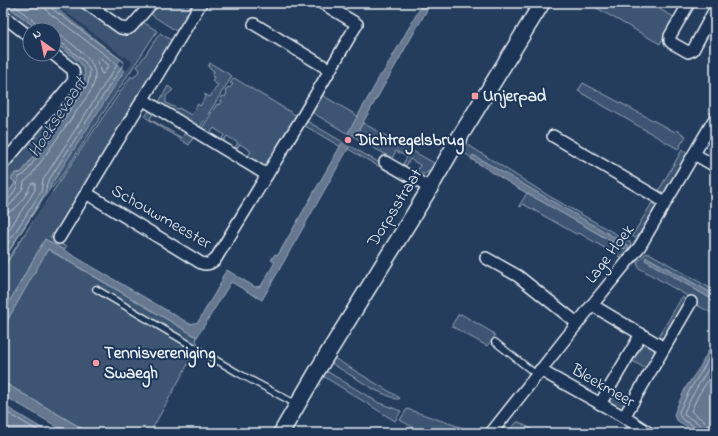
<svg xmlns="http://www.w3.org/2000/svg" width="718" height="436" font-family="'Indie Flower',sans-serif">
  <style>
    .green { fill: #3e5472; stroke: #93a2b5 }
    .water { fill: #657890; stroke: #99a8ba }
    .pier { fill: #253d5d }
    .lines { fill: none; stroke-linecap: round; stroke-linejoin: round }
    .shore { stroke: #b4c1ce; stroke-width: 1 }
    .lane-casing { stroke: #e8f1f8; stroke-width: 8 }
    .street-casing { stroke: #e8f1f8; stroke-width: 14 }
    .secondary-casing { stroke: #e8f1f8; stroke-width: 18 }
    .lane { stroke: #1d3557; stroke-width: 5.5 }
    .street { stroke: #1d3557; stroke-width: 11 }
    .secondary { stroke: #1d3557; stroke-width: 15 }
    .poi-dot { fill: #ff9aa2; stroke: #1d3557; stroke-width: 1.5 }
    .labels { text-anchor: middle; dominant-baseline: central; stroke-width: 4; stroke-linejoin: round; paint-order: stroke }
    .poi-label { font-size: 17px; font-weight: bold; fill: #e8f1f8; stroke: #1d3557; text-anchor: start }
    .street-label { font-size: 17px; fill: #e8f1f8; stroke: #1d3557 }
    .water-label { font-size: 18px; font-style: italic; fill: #b4c1ce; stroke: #1d3557 }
  </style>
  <rect width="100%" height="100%" fill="#253d5d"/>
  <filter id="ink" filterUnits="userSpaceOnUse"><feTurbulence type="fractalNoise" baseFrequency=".025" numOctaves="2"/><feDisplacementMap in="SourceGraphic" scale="8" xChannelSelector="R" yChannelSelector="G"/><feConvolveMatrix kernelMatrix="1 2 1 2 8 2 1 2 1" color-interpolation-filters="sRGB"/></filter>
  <g filter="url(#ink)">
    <g class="green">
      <polygon points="3,3 4,3 39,30 30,30 30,31 3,10"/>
      <polygon points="40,3 80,3 126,34 131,34 143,22 157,31 65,171 52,188 45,203 131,76 133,78 140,70 137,67 160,33 173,41 55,234 53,233 50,237 66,247 64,251 45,239 3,313 3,244 124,66"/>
      <polygon points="157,3 196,3 178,32 153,16 150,12"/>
      <polygon points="594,3 648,3 674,17 660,44 593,6"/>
      <polygon points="54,42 82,64 86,71 84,83 22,172 15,173 11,179 15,182 10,190 3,183 3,171 80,79 81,73 79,69 54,50"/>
      <polygon points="210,63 232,76 199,129 158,104 168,86 173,90 166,96 166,103 178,109 179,108 191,115 198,104 200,106 206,96 204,94 210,97 218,85 212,81 214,77 212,76 214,71 208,67"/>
      <polygon points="234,78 297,116 267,167 261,167 247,158 251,151 240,144 235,151 233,150 238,143 227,136 222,143 220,142 224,135 214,128 209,135 201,130 217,104 220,105 222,101 220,100 223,96 225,97 227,93 225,91 228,87 230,88 233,84 230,83"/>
      <polygon points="583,83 675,132 677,130 686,136 678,149 578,91"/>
      <polygon points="320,94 358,116 348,134 310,111"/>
      <polygon points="150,109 154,112 150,119 182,138 186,131 194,136 189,145 145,117"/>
      <polygon points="305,120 343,142 341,147 302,124"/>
      <polygon points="363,123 434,163 429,171 425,174 421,174 417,172 420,165 410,159 406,166 403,164 407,157 396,151 392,158 354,137"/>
      <polygon points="465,143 549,196 630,242 631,247 624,256 620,257 579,233 576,234 523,204 521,207 519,206 527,193 625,249 629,248 473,156 472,158 461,151"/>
      <polygon points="350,146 420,186 421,188 410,208 408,208 419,189 348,149"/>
      <polygon points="682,150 689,154 664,193 659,190"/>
      <polygon points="652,203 658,207 639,240 632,236"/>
      <polygon points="47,249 197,337 196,341 199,344 150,433 90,433 3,382 3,328"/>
      <polygon points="649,253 715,291 715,295 650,259 645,260 715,301 715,315 695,304 696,301 639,268 637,263 645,254"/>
      <polygon points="682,297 687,300 664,338 658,338"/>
      <polygon points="461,314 493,333 495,336 487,346 453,327 452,325 458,315"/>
      <path d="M645 343 652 346C658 355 651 361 646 369L631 360 642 344Z"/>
      <polygon points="334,358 400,398 399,399 396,399 375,390 334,365 331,362"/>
      <polygon points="325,372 328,372 379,403 401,411 395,421 323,376"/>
      <path d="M614 390 617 391 614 397 618 399 621 394 629 398 626 406 622 409 611 405C608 399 611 395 614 390Z"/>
      <polygon points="407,409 463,428 479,431 481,433 423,433 400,420"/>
      <polygon points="517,422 519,422 538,433 518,433 511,429"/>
    </g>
    <g class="water">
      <path d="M4 3H51L130 62 51 185 49 195 3 269V201L15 184V182L11 179 15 173H20L22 172 82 87C94 65 68 53 54 42V30H39Z"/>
      <polygon points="423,3 431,3 262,300 231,282 197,337 48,249 3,328 3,313 45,239 190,324 198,322 222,281 222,277 227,270 255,287 261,286 275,262 271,260 275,254 278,255 377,82 378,77 383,73"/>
      <polygon points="473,155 626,244 629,248 628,250 625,249 516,187 471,159"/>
      <polygon points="646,257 650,259 715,295 715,301 648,262 645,260"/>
      <polygon points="715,338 715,433 698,433 679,422 675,418 674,415 676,409 686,387 700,367"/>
      <polygon points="3,382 90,433 68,433 3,395"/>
      <polygon points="3,405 50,433 13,433 3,427"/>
    </g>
    <g class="pier">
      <polygon points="51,3 54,3 124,57 125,56 132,62 126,71 118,64 122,60"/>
      <polygon points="346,133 356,138 351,147 341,141"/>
      <polygon points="52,187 52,193 3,265 3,260"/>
    </g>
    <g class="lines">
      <g class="shore">
        <polyline points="11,3 39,25 41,30"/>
        <polygon points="99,58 109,65 103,74 101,73 97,61"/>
        <path d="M3 202C11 201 19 186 18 178L25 174 88 84 90 71 85 62 58 40 54 39"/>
        <path d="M3 207H7L11 204 23 188 24 182 30 177 90 92C103 70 89 58 73 45 67 40 61 34 54 34"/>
        <path d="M3 213C15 213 22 201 28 191 30 187 29 185 33 183H35V190L3 239"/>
        <polyline points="3,251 41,192 43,180 117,65 116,63 48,12 45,8 44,3"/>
        <polyline points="3,261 45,194 47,183 124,63 123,61 51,8 49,3"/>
        <polyline points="3,410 42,433"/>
        <path d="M699 433C697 422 679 424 679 412L690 389 703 369 715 346"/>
        <path d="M704 433C703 423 692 420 684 415V413C692 393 705 376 715 357"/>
        <path d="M710 433C709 419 698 419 691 411L699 394 715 370"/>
      </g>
      <defs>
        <g id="lane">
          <polyline points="96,289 238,373 296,404"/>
          <polyline points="495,342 537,375"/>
        </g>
        <g id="street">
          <polyline points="86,3 121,28 127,29 131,27 152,3"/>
          <polyline points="689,3 670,36 670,41 672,43 688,52 693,50 715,9"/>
          <polyline points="3,16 30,37"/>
          <polyline points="254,24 330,70"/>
          <polyline points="142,99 267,175"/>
          <polyline points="553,136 665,202"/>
          <polyline points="694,154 715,166"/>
          <polyline points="385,162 430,188"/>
          <polyline points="3,164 72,83 74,79 73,70 53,54"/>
          <path d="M86 193 201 263C207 265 210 264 215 260L303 116 357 24 322 3"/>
          <polyline points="59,238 201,3"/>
          <polyline points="486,258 518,276 577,323"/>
          <polyline points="592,305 664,348"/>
          <polyline points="540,370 624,417 649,433"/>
          <polyline points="600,404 641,334"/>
          <polyline points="624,417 691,302"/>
          <polyline points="491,433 592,305 640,246 715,118"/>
        </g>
        <polyline id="secondary" points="281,433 320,366 430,188 459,138 542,3"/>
      </defs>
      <use href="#lane" class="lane-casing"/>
      <use href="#street" class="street-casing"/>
      <use href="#secondary" class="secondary-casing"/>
      <use href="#lane" class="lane"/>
      <use href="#street" class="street"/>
      <use href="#secondary" class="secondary"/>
    </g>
  </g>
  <g class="poi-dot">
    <rect x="471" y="92" width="8" height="8" rx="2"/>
    <circle cx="348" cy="140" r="4"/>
    <circle cx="96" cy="363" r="4"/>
  </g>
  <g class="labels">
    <g class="poi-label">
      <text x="483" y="96">Unjerpad</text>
      <text x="356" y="140">Dichtregelsbrug</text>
      <text x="104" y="353">Tennisvereniging<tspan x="104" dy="20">Swaegh</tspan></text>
    </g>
    <g class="street-label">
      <text transform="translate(395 208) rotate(-58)">Dorpsstraat</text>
      <text transform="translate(161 217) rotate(30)">Schouwmeester</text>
      <text transform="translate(610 254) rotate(-53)">Lage Hoek</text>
      <text transform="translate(603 386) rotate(30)">Bleekmeer</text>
    </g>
    <g class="water-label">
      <text transform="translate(58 118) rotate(-57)">Hoeksevaart</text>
    </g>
  </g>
  <rect width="718" height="436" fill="none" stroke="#1d3557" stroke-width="16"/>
  <rect x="8" y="8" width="702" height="420" fill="none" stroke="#e8f1f8" stroke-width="1.5" filter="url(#ink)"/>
  <g transform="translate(42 42) rotate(327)"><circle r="19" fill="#1d3557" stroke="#6e8097"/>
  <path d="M0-3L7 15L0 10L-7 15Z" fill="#ff9aa2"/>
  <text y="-6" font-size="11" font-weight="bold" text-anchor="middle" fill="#e8f1f8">N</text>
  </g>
</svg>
